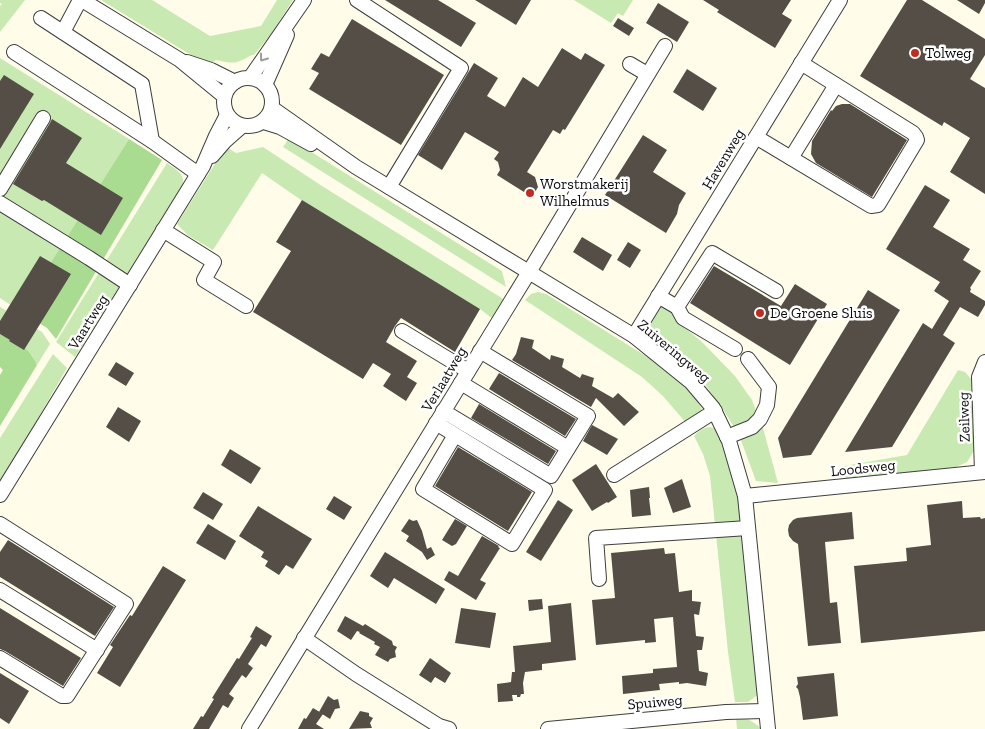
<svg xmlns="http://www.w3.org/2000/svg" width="985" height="729" font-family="'Zilla Slab',serif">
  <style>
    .green { fill: #c8eab2 }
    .forest { fill: #a9db91 }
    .building { fill: #544e47 }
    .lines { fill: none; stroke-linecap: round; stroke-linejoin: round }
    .minor-casing { stroke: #3e3e3e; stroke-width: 16 }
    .minor { stroke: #fff; stroke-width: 14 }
    .oneway { stroke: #9d9d9d }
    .poi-dot { fill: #bf2c1f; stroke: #fff; stroke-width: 2 }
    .labels { text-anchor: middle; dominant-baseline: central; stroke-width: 5; stroke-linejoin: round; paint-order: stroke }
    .poi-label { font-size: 15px; fill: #0b0b0b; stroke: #fff; text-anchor: start }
    .street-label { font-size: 15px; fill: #0b0b0b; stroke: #fff }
  </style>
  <rect width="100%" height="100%" fill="#fffde9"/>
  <g class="green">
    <polygon points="0,0 25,0 0,32 0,6 2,4 0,3"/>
    <path d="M101 0H152L210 36 261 26 277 0H293L271 34 254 55H252C235 64 235 64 216 60L209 65 199 60Z"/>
    <polygon points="574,0 633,0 623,16 618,13 611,23"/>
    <polygon points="0,58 129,139 20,311 0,298"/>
    <polygon points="289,138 502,271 506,287 283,147"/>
    <polygon points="263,147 322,186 505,300 493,319 480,309 301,200 262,173 213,250 189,236 177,224 216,162 228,148 236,153"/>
    <path d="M167 163C175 169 185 173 183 185L75 357 56 342Z"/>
    <polygon points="538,292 546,294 665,368 688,385 702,409 698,417 687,424 663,396 642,377 525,300 531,294"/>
    <polygon points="663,304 682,316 678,322 703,343 735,376 752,400 758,416 763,428 778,483 756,481 739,435 722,408 699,376 676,355 650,339 650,325"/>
    <polygon points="0,307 42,332 50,344 37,365 32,355 0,334"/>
    <polygon points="53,354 67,368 0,484 0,438"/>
    <polygon points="958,370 965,372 971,379 975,449 967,462 956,467 845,479 844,466 907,455"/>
    <path d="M709 427 714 428 724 444 738 486 760 693 748 702H735L728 652 710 476 703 454 694 436C698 432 702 428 709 427Z"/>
    <polygon points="736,718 748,719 763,729 737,729"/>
  </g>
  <g class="forest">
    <polygon points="129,139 162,160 56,339 47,328 20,311"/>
    <path d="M0 334C17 343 29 346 37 365L0 426V375L3 370 0 367Z"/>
  </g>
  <g class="building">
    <polygon points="385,0 438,0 476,23 461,47"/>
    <polygon points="475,0 531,0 516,25"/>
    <polygon points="703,0 791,0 782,14 792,20 775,48 717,12 719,10"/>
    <polygon points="907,0 922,0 985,39 985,55 970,79 985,88 985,194 950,172 970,138 944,122 942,126 860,76"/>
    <polygon points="957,0 985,0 985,3 979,14"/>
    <polygon points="658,3 689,22 677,42 646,23"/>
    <polygon points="618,18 634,28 629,36 613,26"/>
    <polygon points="352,19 444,75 401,145 309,89 319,73 311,69 321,53 329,57"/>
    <polygon points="562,48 581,60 585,53 605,65 565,130 563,129 560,134 553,130 527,172 535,177 538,187 532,197 497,175 500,170 498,162 494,159 499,152 465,132 442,170 418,155 474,63 498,78 487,96 505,107 523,77 538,87"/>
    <polygon points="687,69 717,88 703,111 673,92"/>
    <polygon points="4,75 34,94 0,149 0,81"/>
    <polygon points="842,104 850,104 907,140 872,197 816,163 811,154 812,141 831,110 832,111 836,106"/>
    <polygon points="52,119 82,138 66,163 123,198 101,235 44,200 42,201 13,184 50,123"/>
    <polygon points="643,135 667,150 653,172 686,193 679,205 677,214 666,233 605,195"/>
    <polygon points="925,185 950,200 933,227 970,249 963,260 981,271 970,288 971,289 970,292 985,301 985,305 978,317 960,307 943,335 955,343 892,447 845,452 923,323 932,329 949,301 934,291 940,282 886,249"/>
    <polygon points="302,200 480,309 455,352 401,318 395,326 386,342 417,361 407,377 417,383 406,401 383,386 391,374 373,363 363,379 253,312 291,251 276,242"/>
    <polygon points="582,237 612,255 603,271 573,252"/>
    <polygon points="628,242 641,250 630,268 617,260"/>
    <polygon points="40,256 71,274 24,350 9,341 10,340 0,334 0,321"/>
    <polygon points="714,266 781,306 795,284 827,304 790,365 690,303"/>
    <polygon points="868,290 900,310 811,455 783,458 778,438"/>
    <polygon points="521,337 534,340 532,348 550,360 551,355 564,359 562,367 580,378 582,374 594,378 592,386 613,398 618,393 639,412 624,426 596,398 591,407 512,360 516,354"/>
    <polygon points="116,362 134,373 126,386 108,375"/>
    <polygon points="499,373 576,419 565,436 489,389"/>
    <polygon points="479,404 556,451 548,464 471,418"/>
    <polygon points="118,407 141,421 129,442 106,427"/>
    <polygon points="592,425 618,439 607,455 583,441"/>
    <polygon points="458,447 532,492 508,531 435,486"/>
    <polygon points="230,449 261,468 251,484 221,465"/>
    <polygon points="596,464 617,497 608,503 607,502 592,511 572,480"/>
    <polygon points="682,479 691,507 673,513 664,488"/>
    <polygon points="649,487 650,498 649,498 651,515 632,517 630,490"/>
    <polygon points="203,492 223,504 213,520 193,508"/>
    <polygon points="334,496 352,507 344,520 326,509"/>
    <polygon points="558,500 573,510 541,561 526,552"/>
    <polygon points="962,501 963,518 980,517 981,519 985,518 985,631 861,643 854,566 907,561 906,548 931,545 927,505"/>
    <polygon points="258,506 312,539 293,569 286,565 279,575 265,566 268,561 261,557 264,552 239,536"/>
    <polygon points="852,512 854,539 825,542 830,603 837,602 841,643 808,646 798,544 793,541 789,536 788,530 789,525 793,520 797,518"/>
    <polygon points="409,519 413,521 417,520 422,531 427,549 431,547 435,555 427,560 422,552 406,541 409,536 401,531"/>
    <polygon points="455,519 467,526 456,544 452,546 442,540"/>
    <polygon points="208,524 236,541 225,560 196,543"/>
    <polygon points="482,536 499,546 498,547 500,548 480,580 486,583 476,600 444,580 449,571 458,576"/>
    <polygon points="8,540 114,607 95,636 0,577 0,552"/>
    <polygon points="664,548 665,554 675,553 679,592 692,590 692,601 701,602 699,615 694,614 696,636 704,637 702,650 697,650 699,671 708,673 706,686 687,683 679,684 679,682 659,684 660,690 623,694 622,676 653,673 653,669 677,667 673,617 654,619 656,642 645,643 645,640 596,645 592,600 615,598 611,553"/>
    <polygon points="385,552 445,589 436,604 394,578 388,588 370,576"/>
    <polygon points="163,566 186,580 120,687 97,673 113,647 110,645 130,615 132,616"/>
    <polygon points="542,599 543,609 529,611 528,600"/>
    <polygon points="571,603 576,660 542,664 542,670 525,672 523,683 524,694 521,694 520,697 517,697 517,695 512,695 513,701 498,702 497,684 511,682 512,672 515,672 513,646 551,642 548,606"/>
    <polygon points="0,608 81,658 63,686 5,651 0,649"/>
    <polygon points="461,608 496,613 490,648 455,643"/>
    <polygon points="345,616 363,626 365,624 392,641 393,645 397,647 395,651 396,657 390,659 388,662 375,655 380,647 374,644 375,642 359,633 360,632 357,631 351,640 337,631"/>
    <polygon points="256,626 272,636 266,647 261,644 248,664 253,668 246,678 242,675 229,694 234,698 228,708 223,705 209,729 193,729 201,716 203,717 214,699 212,698 237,658 239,659 252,638 250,637"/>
    <polygon points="430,658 451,673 445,683 435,677 431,683 419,675"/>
    <polygon points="0,673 29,691 9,724 0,718"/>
    <polygon points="834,673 838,716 803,720 800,697 798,689 796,687 798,684 797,677"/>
    <polygon points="328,696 334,700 338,699 340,708 335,709 330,719 319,712"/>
    <polygon points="313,708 323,714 316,724 324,729 298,729 304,718 306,719"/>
    <polygon points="360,711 369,713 369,716 373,718 370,723 372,728 349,729"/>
  </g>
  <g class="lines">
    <defs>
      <g id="minor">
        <polyline points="82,0 180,60 224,96"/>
        <polyline points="357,0 461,68 389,187"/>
        <polyline points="41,18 142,84 152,141"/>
        <polyline points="63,32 80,0"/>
        <polyline points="14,52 152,141 198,174"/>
        <polyline points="187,62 211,70 235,82"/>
        <polyline points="630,64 647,74"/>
        <circle cx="248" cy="102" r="24"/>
        <polyline points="250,78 304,0"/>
        <polyline points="265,85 287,35"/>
        <polyline points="272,108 356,167 634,336 691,382 713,408 729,441 745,496 768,729"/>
        <polyline points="264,122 280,127 311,144"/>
        <polyline points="756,137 871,206 878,205 917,140 916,137 913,133 801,63"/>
        <polyline points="212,156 225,141 242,126"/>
        <polyline points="791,158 836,85"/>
        <polyline points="0,189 43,118"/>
        <polyline points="0,203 89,258 130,285"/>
        <polyline points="163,230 214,262 204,280 246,306"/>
        <polyline points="658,296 677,307 683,318 735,349"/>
        <polyline points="677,307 712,253 776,291"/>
        <polyline points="402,331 468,371"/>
        <polyline points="634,336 840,0"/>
        <polyline points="461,383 568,448"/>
        <polyline points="443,411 551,476 588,416 480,351"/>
        <polyline points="436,423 545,490 512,544 423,489 455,435"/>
        <polyline points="727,437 752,427 760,419 767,405 769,387 748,359"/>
        <polyline points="982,472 979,377 985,362"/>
        <polyline points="614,475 715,411"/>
        <polyline points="0,495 203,166 216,136 227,115"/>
        <polyline points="745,496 985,472"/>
        <polyline points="0,524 126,604 67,696 62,696 0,658"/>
        <polyline points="599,579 596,538 748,528"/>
        <polyline points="0,590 97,650"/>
        <polyline points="304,638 356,674 439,726 449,729"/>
        <polyline points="249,729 529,272 665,46"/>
        <polyline points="548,729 726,712 766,711"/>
      </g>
    </defs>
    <use href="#minor" class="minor-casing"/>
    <use href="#minor" class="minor"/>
  </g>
  <defs><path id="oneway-chevron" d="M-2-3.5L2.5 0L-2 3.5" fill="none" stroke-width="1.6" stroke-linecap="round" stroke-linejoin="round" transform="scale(1.25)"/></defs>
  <use class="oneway" href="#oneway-chevron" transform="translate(263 58) rotate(126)"/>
  <g class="poi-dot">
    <circle cx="915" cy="53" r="5"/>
    <circle cx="530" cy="193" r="5"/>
    <circle cx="760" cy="313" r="5"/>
  </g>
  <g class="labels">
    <g class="poi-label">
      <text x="925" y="53">Tolweg</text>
      <text x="540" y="184">Worstmakerij<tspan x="540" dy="17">Wilhelmus</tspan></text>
      <text x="770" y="313">De Groene Sluis</text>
    </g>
    <g class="street-label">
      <text transform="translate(723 159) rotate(-59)">Havenweg</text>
      <text transform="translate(88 322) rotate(-58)">Vaartweg</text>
      <text transform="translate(674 351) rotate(40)">Zuiveringweg</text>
      <text transform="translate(444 379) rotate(-59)">Verlaatweg</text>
      <text transform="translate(964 417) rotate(-92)">Zeilweg</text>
      <text transform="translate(863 468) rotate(-6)">Loodsweg</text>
      <text transform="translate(655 702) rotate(-5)">Spuiweg</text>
    </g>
  </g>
</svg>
